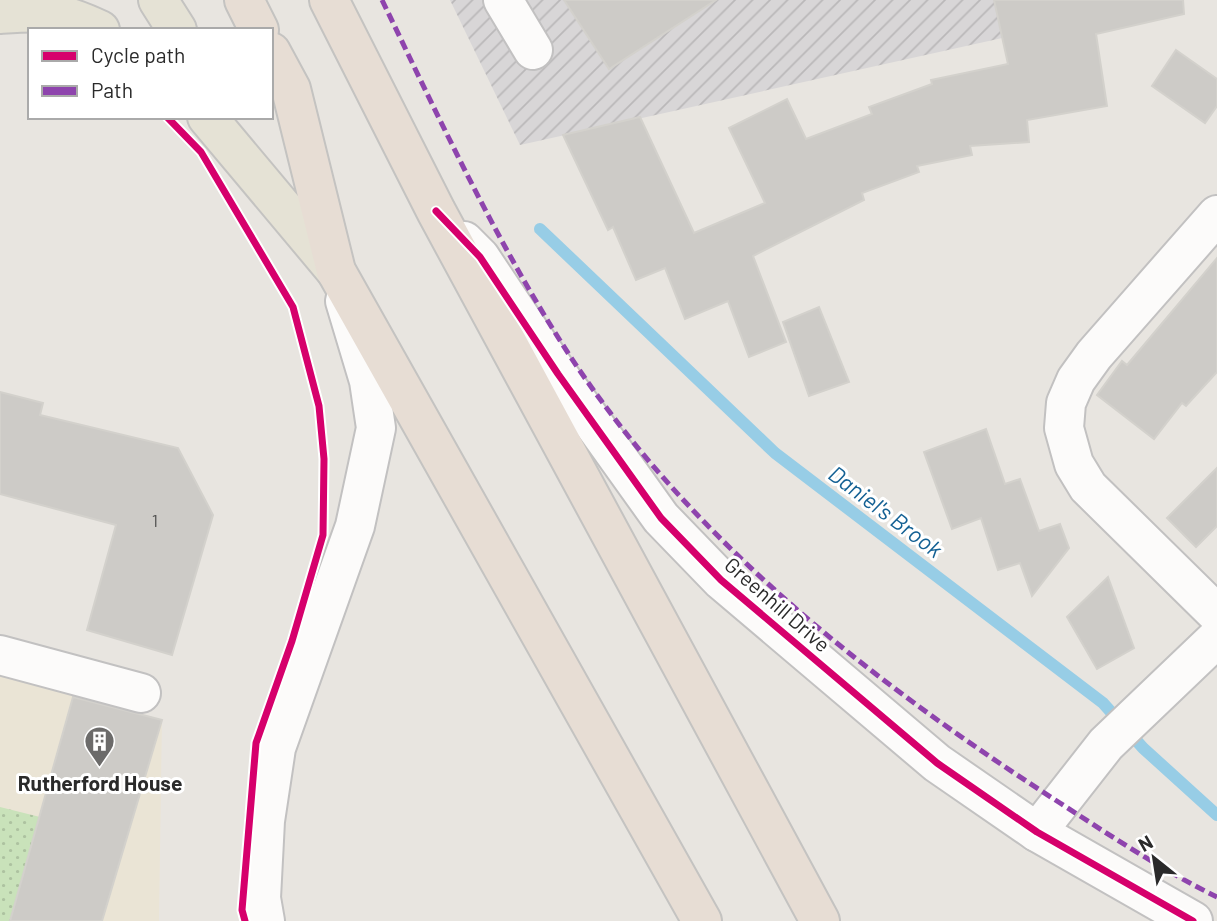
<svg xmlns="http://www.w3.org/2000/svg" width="1217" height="921" font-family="Barlow,sans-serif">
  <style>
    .industrial { fill: url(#industrial-furrows) }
    .education { fill: #eae4d5 }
    .grass { fill: url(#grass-dots) }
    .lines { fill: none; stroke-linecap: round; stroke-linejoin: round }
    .stream { stroke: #97cde6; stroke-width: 12 }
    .building { fill: #cdcbc7; stroke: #d3d1cc; stroke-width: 2 }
    .minor-casing { stroke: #c2c1c1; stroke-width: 42 }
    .major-casing { stroke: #c4c3c1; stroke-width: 42 }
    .highway-casing { stroke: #c4c3c1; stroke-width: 42 }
    .minor { stroke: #fcfbfa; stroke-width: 38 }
    .major { stroke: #e5e2d5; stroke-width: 38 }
    .highway { stroke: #e7ddd4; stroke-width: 38 }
    .quiet { stroke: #8e44ad; stroke-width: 5; stroke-dasharray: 10 5; stroke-linecap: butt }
    .cycleway-casing { stroke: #fff; stroke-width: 11 }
    .cycleway { stroke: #d6006c; stroke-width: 7 }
    .labels { text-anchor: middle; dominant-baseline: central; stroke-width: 6; stroke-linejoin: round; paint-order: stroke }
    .number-label { font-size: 18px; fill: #545453 }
    .street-label { font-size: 21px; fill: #2a2a2a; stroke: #fff }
    .poi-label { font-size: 21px; font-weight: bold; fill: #2a2a2a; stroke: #fff }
    .water-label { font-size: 23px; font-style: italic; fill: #146194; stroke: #fff }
  </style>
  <defs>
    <pattern id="industrial-furrows" width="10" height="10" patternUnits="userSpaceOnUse" patternTransform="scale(1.75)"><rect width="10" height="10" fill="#d8d6d7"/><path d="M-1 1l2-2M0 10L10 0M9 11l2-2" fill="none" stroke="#bab8b9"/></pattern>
    <pattern id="grass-dots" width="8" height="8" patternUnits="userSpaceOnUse" patternTransform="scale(1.75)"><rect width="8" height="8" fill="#c9e2ba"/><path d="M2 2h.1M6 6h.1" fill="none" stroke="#adc2a0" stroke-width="1.8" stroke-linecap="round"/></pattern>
  </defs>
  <rect width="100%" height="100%" fill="#e8e5e0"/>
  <polygon class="industrial" points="450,0 1174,0 520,145"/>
  <polygon class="education" points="0,672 162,720 159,921 0,921"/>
  <polygon class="grass" points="0,807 40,817 10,921 0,921"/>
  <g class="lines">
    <polyline class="stream" points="540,229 775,453 1103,703 1143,748 1217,815"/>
  </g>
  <g class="building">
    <polygon points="564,0 716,0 609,69"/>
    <polygon points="994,0 1183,0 1184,14 1096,34 1107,106 1027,120 1029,142 970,146 972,155 917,166 919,172 862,193 864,200 753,256 786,342 749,357 728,301 685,319 665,268 636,280 613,227 608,230 563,135 640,117 694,233 765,203 729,128 787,99 806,139 872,114 869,107 932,84 931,80 1008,64"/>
    <polygon points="1176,50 1217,79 1217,106 1205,123 1152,86"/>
    <polygon points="1217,258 1217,372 1186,406 1182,403 1154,439 1097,395 1122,361 1127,365"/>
    <polygon points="819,307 849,382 809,396 783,322"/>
    <polygon points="0,392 43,403 40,415 178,448 213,515 172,655 87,630 116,525 0,494"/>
    <polygon points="986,429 1005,484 1020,479 1039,531 1060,524 1069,548 1032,596 1020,563 998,570 981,518 952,529 924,452"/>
    <polygon points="1217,468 1217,526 1196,547 1167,518"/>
    <polygon points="1108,577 1134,648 1097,669 1067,617"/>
    <polygon points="73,697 162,720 102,921 10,921"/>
  </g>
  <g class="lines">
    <defs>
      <g id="minor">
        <polyline points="503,0 533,50"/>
        <polyline points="1217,215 1094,355 1076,380 1066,403 1064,428 1074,464 1088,487 1217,614"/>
        <polyline points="464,241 480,257 558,374 661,518 721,580 937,763 1037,832 1193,921"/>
        <polyline points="0,655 141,693"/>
        <polyline points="1037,832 1106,744 1217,638"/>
        <polyline points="265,921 261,898 265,821 276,748 355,526 376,428 369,381 345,301"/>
      </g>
      <g id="major">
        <polyline points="158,0 177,30"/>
        <path d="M0 14C47 11 57 10 100 30"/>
        <polyline points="207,117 336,271"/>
      </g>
      <g id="highway">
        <polyline points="244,0 259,30"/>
        <polyline points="329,0 436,211 820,921"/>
        <polyline points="271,52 291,89 336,271 702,921"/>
      </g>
    </defs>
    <use href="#minor" class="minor-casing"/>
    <use href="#major" class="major-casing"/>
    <use href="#highway" class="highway-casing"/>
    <use href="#minor" class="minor"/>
    <use href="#major" class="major"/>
    <use href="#highway" class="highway"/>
    <path class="quiet" d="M382 0C440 120 497 244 570 356 693 543 875 684 1060 803 1111 836 1162 870 1217 897"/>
    <defs>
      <g id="cycleway">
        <polyline points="167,117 201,152 293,307 319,406 324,459 323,535 292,641 256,743 242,910 245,921"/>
        <polyline points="436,211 480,257 558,374 661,518 721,580 937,763 1037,832 1193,921"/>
      </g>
    </defs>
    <use href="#cycleway" class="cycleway-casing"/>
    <use href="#cycleway" class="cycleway"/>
  </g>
  <defs>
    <symbol id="building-pin" viewBox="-11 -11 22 30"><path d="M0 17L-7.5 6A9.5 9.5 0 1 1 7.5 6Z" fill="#6c6b6a" stroke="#fff"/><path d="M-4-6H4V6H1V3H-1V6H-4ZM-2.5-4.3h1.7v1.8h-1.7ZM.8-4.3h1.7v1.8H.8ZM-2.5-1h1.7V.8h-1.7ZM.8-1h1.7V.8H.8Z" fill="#fff"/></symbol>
  </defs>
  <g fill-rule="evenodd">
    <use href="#building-pin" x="82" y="724" width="35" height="47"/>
  </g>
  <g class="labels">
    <g class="number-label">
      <text x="155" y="520">1</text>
    </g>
    <g class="street-label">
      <text transform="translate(778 604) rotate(41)">Greenhill Drive</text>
    </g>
    <g class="poi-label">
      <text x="100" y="782">Rutherford House</text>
    </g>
    <g class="water-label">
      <text transform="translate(886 511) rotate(37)">Daniel's Brook</text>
    </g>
  </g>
  <rect x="28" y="28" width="245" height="91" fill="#ffffff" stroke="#aaaaaa" stroke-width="2"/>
  <rect x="42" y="51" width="35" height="10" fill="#d6006c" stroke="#aaaaaa" stroke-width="2"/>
  <text x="91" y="63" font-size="21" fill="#2a2a2a">Cycle path</text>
  <rect x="42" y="86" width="35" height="10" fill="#8e44ad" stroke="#aaaaaa" stroke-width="2"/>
  <text x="91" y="98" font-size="21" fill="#2a2a2a">Path</text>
  <g transform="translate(1154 858) rotate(330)" stroke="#ffffff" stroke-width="5" paint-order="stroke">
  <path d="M0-5L12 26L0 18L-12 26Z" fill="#2a2a2a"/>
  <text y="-10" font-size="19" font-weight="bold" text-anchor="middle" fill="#2a2a2a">N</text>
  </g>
</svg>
